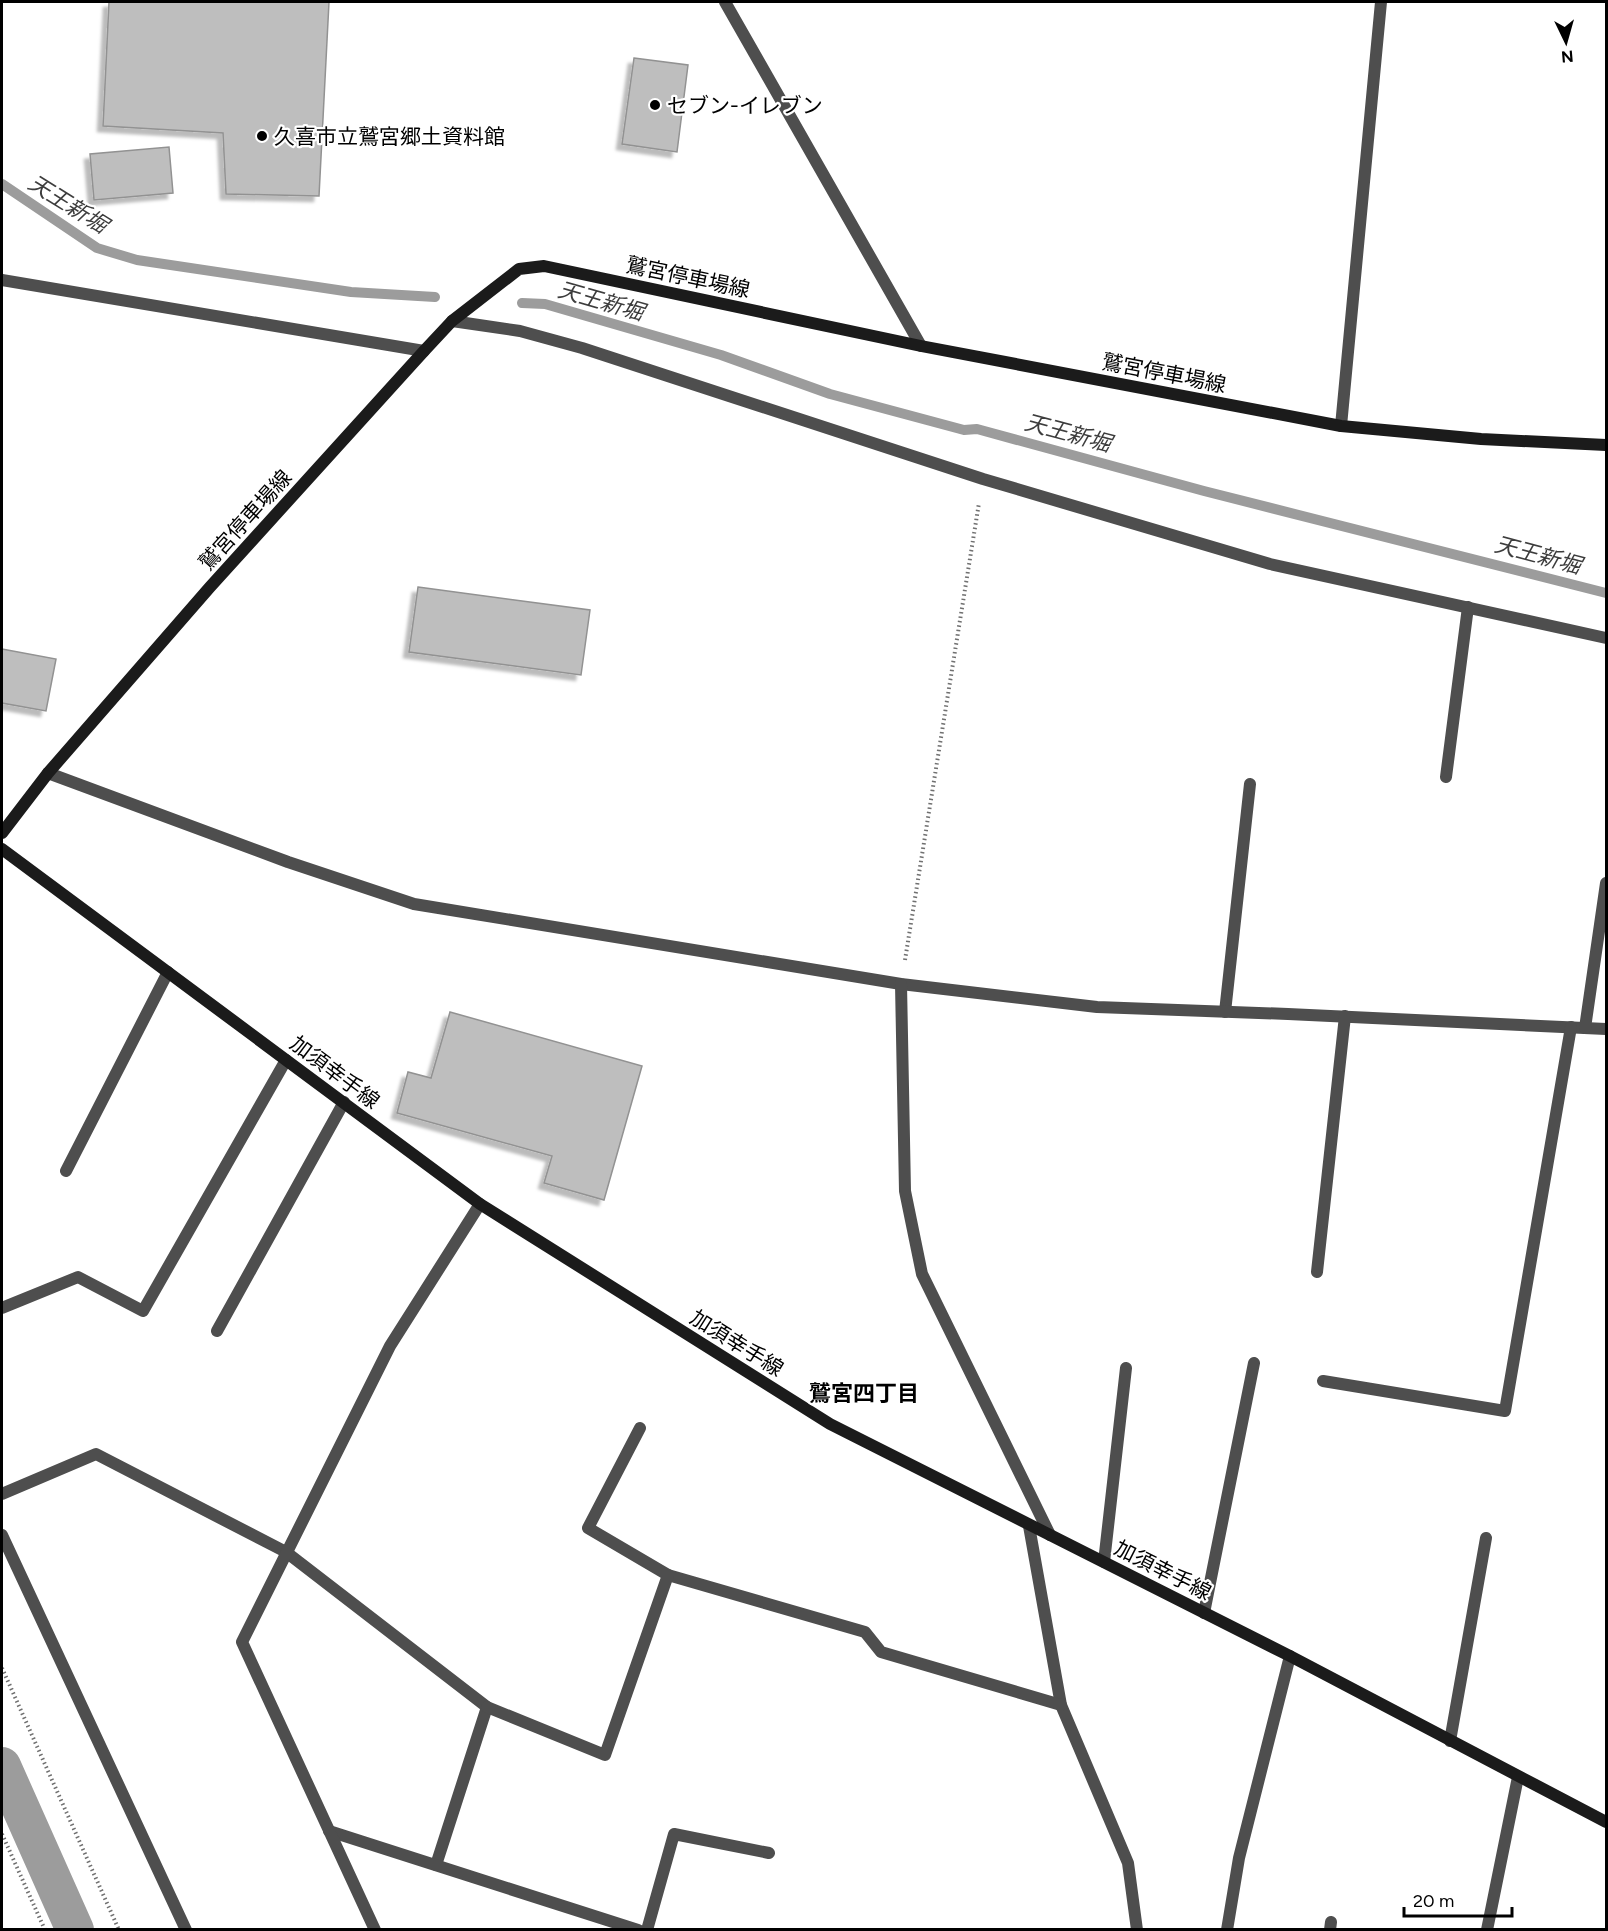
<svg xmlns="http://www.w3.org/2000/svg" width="1608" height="1931" font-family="Figtree,'Noto Sans JP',sans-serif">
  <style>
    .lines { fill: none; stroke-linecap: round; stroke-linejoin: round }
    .stream { stroke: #9c9c9c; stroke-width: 10 }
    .canal { stroke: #9c9c9c; stroke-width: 38 }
    .building { fill: #bebebe; stroke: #929292; stroke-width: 1.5; filter: url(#shadow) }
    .path { stroke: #707070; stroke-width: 4; stroke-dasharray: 1.5 3; stroke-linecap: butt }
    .service { stroke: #4e4e4e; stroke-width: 12 }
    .minor { stroke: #4e4e4e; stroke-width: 12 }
    .secondary { stroke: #1b1b1b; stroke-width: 12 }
    .poi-dot { fill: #000; stroke: #fff; stroke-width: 2 }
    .labels { text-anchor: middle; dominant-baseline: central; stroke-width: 4.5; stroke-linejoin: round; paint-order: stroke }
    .poi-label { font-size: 21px; fill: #000; stroke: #fff; text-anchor: start }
    .street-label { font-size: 21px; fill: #000; stroke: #fff }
    .water-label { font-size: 22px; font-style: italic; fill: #3d3d3d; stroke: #fff }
    .neighbourhood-label { font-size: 22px; font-weight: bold; fill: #000; stroke: #fff }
  </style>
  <defs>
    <filter id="shadow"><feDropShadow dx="-5.5" dy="5.5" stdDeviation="1.5" flood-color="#0004"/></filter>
  </defs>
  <rect width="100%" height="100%" fill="#fff"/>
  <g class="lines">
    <g class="stream">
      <polyline points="2,184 97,248 137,260 351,292 435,297"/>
      <polyline points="522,303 545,304 721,355 830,394 964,430 977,429 1204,491 1606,593"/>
    </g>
    <polyline class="canal" points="2,1766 75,1930"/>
  </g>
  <g class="building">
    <polygon points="109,2 329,2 319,196 226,194 223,133 103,126"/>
    <polygon points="634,58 688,65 677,152 622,144"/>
    <polygon points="169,147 173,193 94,200 90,154"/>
    <polygon points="418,587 590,610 581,675 409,652"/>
    <polygon points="2,649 56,659 46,711 2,703"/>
    <polygon points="450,1012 642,1066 604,1200 544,1183 552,1156 397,1113 408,1072 431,1078"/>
  </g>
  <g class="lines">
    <g class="path">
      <polyline points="905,960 979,503"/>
      <polyline points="2,1668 119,1930"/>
      <polyline points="2,1834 45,1930"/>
    </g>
    <g class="service">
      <polyline points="1341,426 1381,2"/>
      <polyline points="1446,777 1468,607"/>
      <polyline points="1225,1012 1250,784"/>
      <polyline points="66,1171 168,972"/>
    </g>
    <g class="minor">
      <polyline points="725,2 921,346"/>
      <polyline points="2,280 424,351"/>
      <polyline points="452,321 520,331 582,348 983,479 1270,564 1606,638"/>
      <polyline points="48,773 288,862 414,904 901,984 1097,1007 1288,1014 1606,1029"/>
      <polyline points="901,984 905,1191 922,1274 1050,1535"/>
      <polyline points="1585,1028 1606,883"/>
      <polyline points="1317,1272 1345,1016"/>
      <polyline points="2,1308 78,1277 143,1311 286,1060"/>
      <polyline points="217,1331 344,1102"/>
      <polyline points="1323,1381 1505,1411 1571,1027"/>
      <polyline points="2,1494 96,1454 286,1552 487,1707 436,1865"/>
      <polyline points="1029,1526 1061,1705 1128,1863 1137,1930"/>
      <polyline points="2,1535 186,1930"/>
      <polyline points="1104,1562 1126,1368"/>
      <polyline points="668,1575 865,1632 881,1652 1061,1705"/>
      <polyline points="1204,1613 1254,1363"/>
      <polyline points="487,1707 605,1755 668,1575 588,1528 640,1428"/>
      <polyline points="1450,1741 1486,1538"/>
      <polyline points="329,1831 638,1930"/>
      <polyline points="375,1930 242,1642 390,1346 480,1204"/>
      <polyline points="647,1930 674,1834 769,1853"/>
      <polyline points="1227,1930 1239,1858 1290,1656"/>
      <polyline points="1330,1930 1331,1922"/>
      <polyline points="1487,1930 1518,1777"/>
    </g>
    <g class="secondary">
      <polyline points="2,833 48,773 210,587 424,351 452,321 519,269 544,266 921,346 1341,426 1481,439 1606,445"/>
      <polyline points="2,849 480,1204 830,1424 1290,1656 1606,1822"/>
    </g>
  </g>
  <g class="poi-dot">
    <circle cx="655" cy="105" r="6"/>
    <circle cx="262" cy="136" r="6"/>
  </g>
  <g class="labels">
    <g class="poi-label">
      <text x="667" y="105">セブン-イレブン</text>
      <text x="274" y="136">久喜市立鷲宮郷土資料館</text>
    </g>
    <g class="street-label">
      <text transform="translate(688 277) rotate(12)">鷲宮停車場線</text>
      <text transform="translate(1164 373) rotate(11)">鷲宮停車場線</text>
      <text transform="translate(245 520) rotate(-48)">鷲宮停車場線</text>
      <text transform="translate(335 1072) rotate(37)">加須幸手線</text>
      <text transform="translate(737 1343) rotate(32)">加須幸手線</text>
      <text transform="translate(1163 1570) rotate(27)">加須幸手線</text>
    </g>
    <g class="water-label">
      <text transform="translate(68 204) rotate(32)">天王新堀</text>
      <text transform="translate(601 301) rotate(16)">天王新堀</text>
      <text transform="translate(1068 433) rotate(15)">天王新堀</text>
      <text transform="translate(1538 555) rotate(15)">天王新堀</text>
    </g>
    <g class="neighbourhood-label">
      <text x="864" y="1393">鷲宮四丁目</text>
    </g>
  </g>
  <rect width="1608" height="1931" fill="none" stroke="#000000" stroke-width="6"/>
  <g transform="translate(1566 42) rotate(175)" stroke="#ffffff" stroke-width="4.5" paint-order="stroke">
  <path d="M0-4.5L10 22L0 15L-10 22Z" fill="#000000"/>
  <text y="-9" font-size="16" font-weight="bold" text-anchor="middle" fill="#000000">N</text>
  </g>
  <path d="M1404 1907v9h108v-9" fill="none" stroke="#000000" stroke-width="3"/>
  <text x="1413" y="1907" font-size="18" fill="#000000" stroke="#ffffff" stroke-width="4.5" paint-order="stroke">20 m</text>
</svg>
